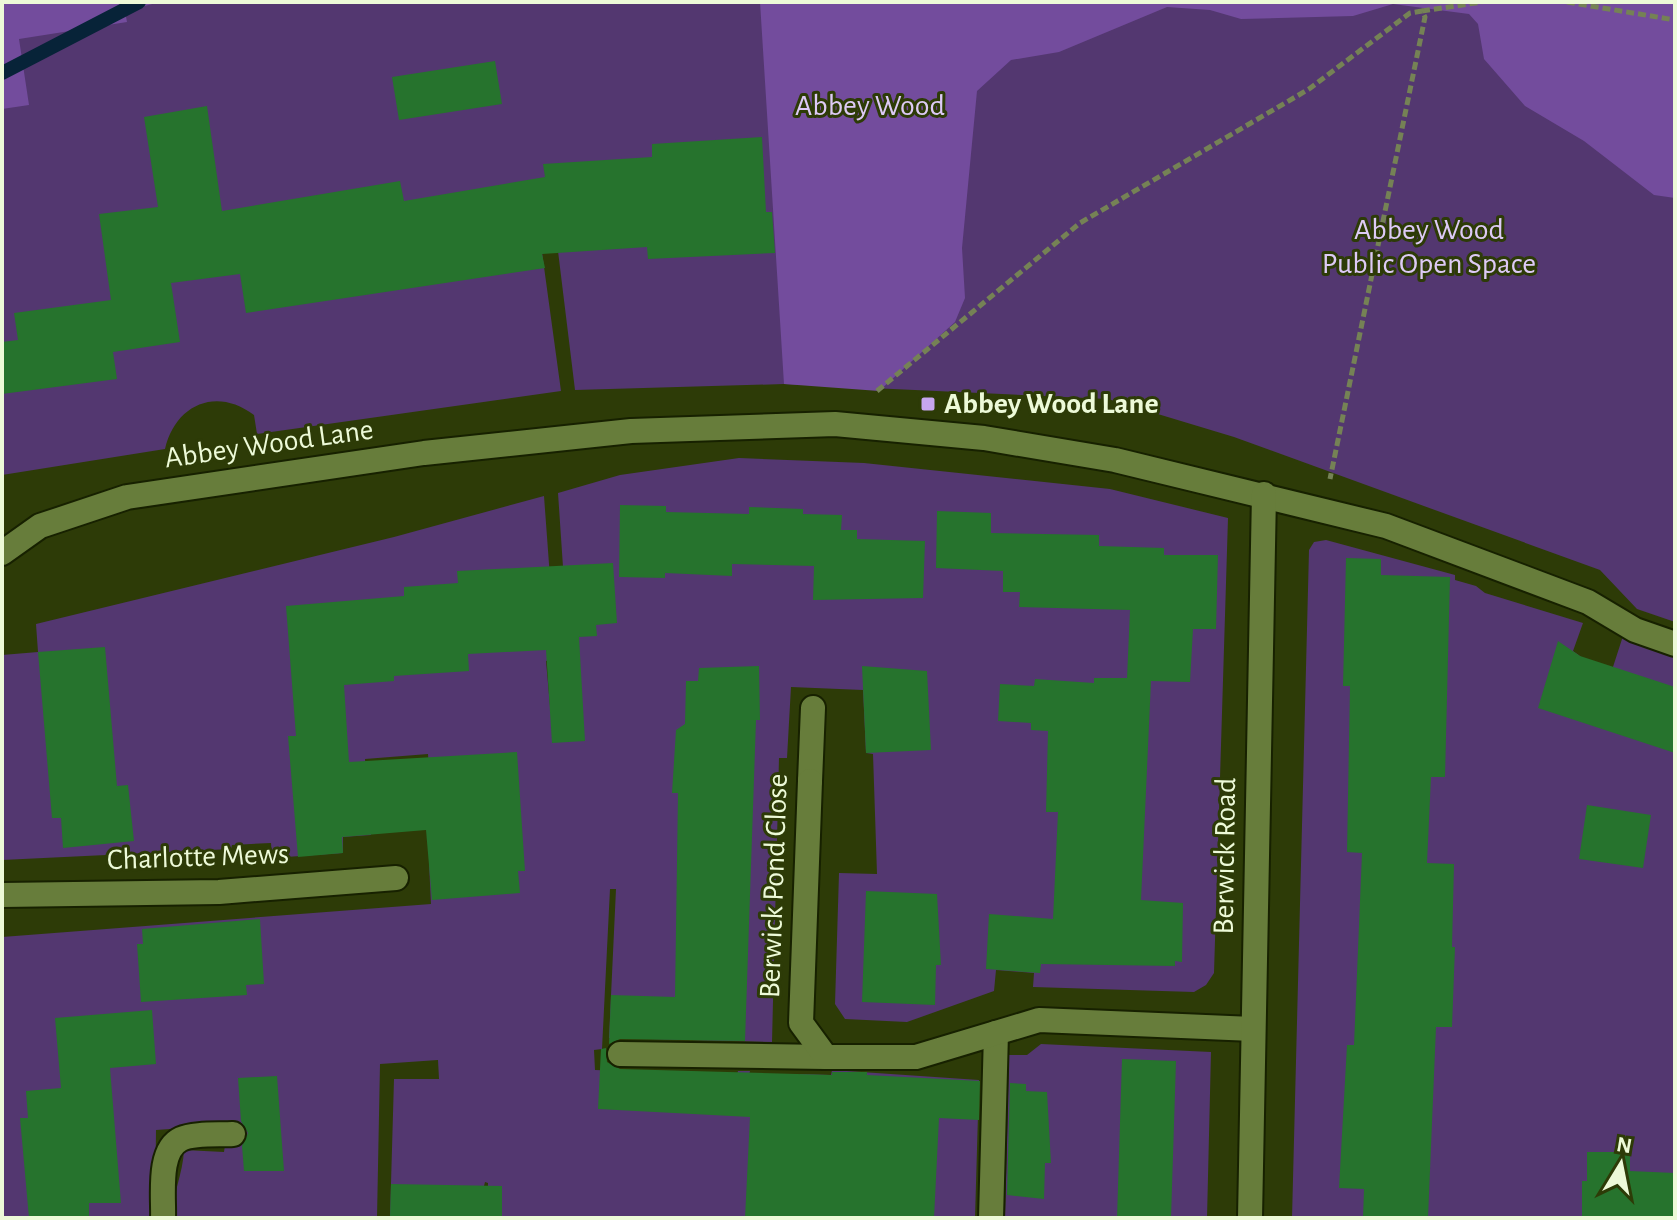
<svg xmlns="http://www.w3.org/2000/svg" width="1677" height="1220" font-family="'Alegreya Sans',sans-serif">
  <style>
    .green { fill: #533770 }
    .forest { fill: #734c9d }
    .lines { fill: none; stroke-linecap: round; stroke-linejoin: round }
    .stream { stroke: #072338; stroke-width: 14 }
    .building { fill: #26732d }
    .service-casing { stroke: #172100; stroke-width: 28 }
    .minor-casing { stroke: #172100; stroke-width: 28 }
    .path { stroke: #758255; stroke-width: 5; stroke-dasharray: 8 4; stroke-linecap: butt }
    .service { stroke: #677d3b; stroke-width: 24 }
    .minor { stroke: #677d3b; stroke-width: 24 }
    .poi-dot { fill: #c7a6ef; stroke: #2d3b07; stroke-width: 3 }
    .labels { text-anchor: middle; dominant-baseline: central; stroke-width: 6; stroke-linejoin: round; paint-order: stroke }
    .park-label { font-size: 30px; fill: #ddcaf6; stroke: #2d3b07 }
    .poi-label { font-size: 30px; font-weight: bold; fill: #edfad8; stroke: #2d3b07; text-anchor: start }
    .street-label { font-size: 30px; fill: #edfad8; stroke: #2d3b07 }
  </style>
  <rect width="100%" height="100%" fill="#2d3b07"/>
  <g class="green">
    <path d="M2 2H1675V622L1637 609 1600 570 1234 437 1108 399 784 384 575 390 557 243 541 245 561 391 257 434 254 415C216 386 175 405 165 449L2 475Z"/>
    <path d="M739 458 864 463 1110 489 1228 518 1214 973 1206 985 1194 992 1033 987 1034 973 996 970 994 991 907 1022 845 1019 835 1004 839 873 877 874 873 754 866 753 863 690 791 687 787 758H779L772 1042 609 1038 616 889H610L602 1049 594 1050 595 1070 733 1075H737L738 1071H750L749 1075 800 1078V1074L831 1075 832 1070 979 1080 975 1218H487L488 1183 485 1182 484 1186 390 1218 394 1079H439L438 1060 380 1064 377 1218H172C172 1195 183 1174 184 1150L224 1152 225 1145 242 1144 240 1124 156 1130 155 1218H2V937L431 904 429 863H435L428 754 365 759 371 835 343 837V853L272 858 271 843 232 845 231 849 2 860V655L38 652 36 624 394 537 544 496 556 659 546 661 550 706 567 626 558 493 620 475Z"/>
    <polygon points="1326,540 1455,575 1455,580 1476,586 1485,593 1583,623 1573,651 1591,664 1612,670 1623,636 1675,655 1675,1218 1292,1218 1309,550 1314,542"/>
    <polygon points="1041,1044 1211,1052 1207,1218 1005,1218 1009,1055 1027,1055"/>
  </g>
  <g class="forest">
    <polygon points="2,2 160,2 125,11 127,22 19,39 29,105 2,109"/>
    <polygon points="760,2 1675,2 1675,198 1654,195 1584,141 1525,106 1484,59 1478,24 1469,14 1393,4 1353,16 1241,19 1210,10 1167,7 1059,52 1011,60 977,91 962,248 965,298 955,322 879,391 784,384"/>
  </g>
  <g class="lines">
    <polyline class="stream" points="2,73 139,2"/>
  </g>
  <g class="building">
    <polygon points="495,61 502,104 399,120 392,77"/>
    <polygon points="207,106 222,211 400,181 404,201 545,177 543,164 652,157 652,144 762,137 766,212 772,212 775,253 648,259 647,247 542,254 545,268 246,313 240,274 171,283 180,342 113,352 117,379 2,394 2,342 18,340 14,313 111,300 99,214 158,207 144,117"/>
    <polygon points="620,505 666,506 666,512 749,514 749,507 803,509 803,514 842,515 841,530 857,530 857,539 925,541 923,598 813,600 814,566 732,564 732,576 665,573 665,578 619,577"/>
    <polygon points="937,511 991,513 991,533 1099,535 1099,546 1164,548 1164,555 1218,555 1216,629 1193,629 1190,682 1151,681 1141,900 1183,903 1182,962 1175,961 1175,966 1041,964 1040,973 986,969 989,914 1053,919 1058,812 1046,812 1048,731 1031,730 1031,723 998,721 1000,684 1034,686 1035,679 1094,683 1094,678 1127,678 1130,610 1019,607 1020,592 1003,592 1003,571 936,568"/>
    <polygon points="1346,558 1381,559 1381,575 1450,577 1445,777 1431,777 1427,863 1454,864 1452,947 1455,947 1452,1027 1436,1027 1428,1218 1363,1218 1364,1189 1339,1188 1347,1045 1354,1045 1362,853 1347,852 1350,686 1343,686"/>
    <polygon points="613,563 617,623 596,625 597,636 579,637 585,741 552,743 546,650 468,654 469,671 394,676 394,681 344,685 349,762 517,752 525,871 518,871 520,893 432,900 426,830 342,837 343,853 298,857 288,736 296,736 286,606 404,596 404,587 458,583 457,571"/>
    <polygon points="1558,641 1580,656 1675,687 1675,753 1538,708"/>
    <polygon points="105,647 117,786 128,785 134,841 63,848 61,818 52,818 38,652"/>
    <polygon points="759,666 760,720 756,720 745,1041 620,1039 609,1044 611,995 675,997 678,793 672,793 676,730 685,724 686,681 698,681 699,668"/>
    <polygon points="862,666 927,671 931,750 866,753"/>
    <polygon points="1587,805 1651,815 1643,868 1579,859"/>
    <polygon points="866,891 937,894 941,965 936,965 935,1005 862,1002"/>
    <polygon points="260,919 264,984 246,985 247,995 141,1002 137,944 143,944 142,929"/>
    <polygon points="152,1010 156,1064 110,1068 121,1203 89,1203 89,1218 29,1218 20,1118 28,1118 26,1091 61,1088 55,1018"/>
    <polygon points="606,1048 607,1062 620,1069 832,1075 832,1072 867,1072 867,1075 980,1081 979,1120 939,1118 934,1218 745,1218 750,1117 598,1109 601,1049"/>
    <polygon points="1122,1059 1176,1061 1171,1218 1117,1218"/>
    <polygon points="277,1076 284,1171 244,1171 242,1146 248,1133 241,1121 238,1078"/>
    <polygon points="1010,1083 1026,1084 1026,1091 1047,1092 1051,1163 1045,1163 1044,1199 1007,1195"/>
    <polygon points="1587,1152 1630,1152 1630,1171 1675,1173 1675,1216 1582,1216 1582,1181 1587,1181"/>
    <polygon points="391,1184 502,1186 502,1218 390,1218"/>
  </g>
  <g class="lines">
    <defs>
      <g id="service">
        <polyline points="810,781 813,708"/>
        <polyline points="620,1054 826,1057"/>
        <path d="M163 1218C164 1197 157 1150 181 1139 194 1133 219 1135 233 1134"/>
        <polyline points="991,1218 996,1033"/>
      </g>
      <g id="minor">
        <polyline points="2,553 40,526 127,497 424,453 631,431 835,424 984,438 1115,460 1386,526 1588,602 1635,630 1675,644"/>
        <polyline points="810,781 801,1023 826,1057 916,1057 1039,1020 1253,1029"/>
        <polyline points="2,895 219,892 396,878"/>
        <polyline points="1250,1218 1264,494"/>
      </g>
    </defs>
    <use href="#service" class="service-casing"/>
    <use href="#minor" class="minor-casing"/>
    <g class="path">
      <polyline points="1567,2 1675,20"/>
      <polyline points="1422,11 1482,2"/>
      <polyline points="877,391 1080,223 1309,89 1410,13 1422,11 1425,17 1330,479"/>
    </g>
    <use href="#service" class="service"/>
    <use href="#minor" class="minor"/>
  </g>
  <rect class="poi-dot" x="920" y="396" width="16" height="16" rx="4"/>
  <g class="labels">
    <g class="park-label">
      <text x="870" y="106">Abbey Wood</text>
      <text x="1429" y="230">Abbey Wood<tspan x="1429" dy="34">Public Open Space</tspan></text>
    </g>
    <g class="poi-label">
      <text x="944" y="404">Abbey Wood Lane</text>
    </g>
    <g class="street-label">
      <text transform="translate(269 444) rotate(-8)">Abbey Wood Lane</text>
      <text transform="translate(1225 856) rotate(-89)">Berwick Road</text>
      <text transform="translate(198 857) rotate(-2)">Charlotte Mews</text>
      <text transform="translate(774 886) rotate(-88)">Berwick Pond Close</text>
    </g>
  </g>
  <rect width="1677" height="1220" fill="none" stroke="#edfad8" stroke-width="8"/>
  <g transform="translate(1621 1164) rotate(10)" stroke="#2d3b07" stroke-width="6" paint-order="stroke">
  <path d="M0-6L14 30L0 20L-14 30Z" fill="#edfad8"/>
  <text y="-12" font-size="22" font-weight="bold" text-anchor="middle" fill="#edfad8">N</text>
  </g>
</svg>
